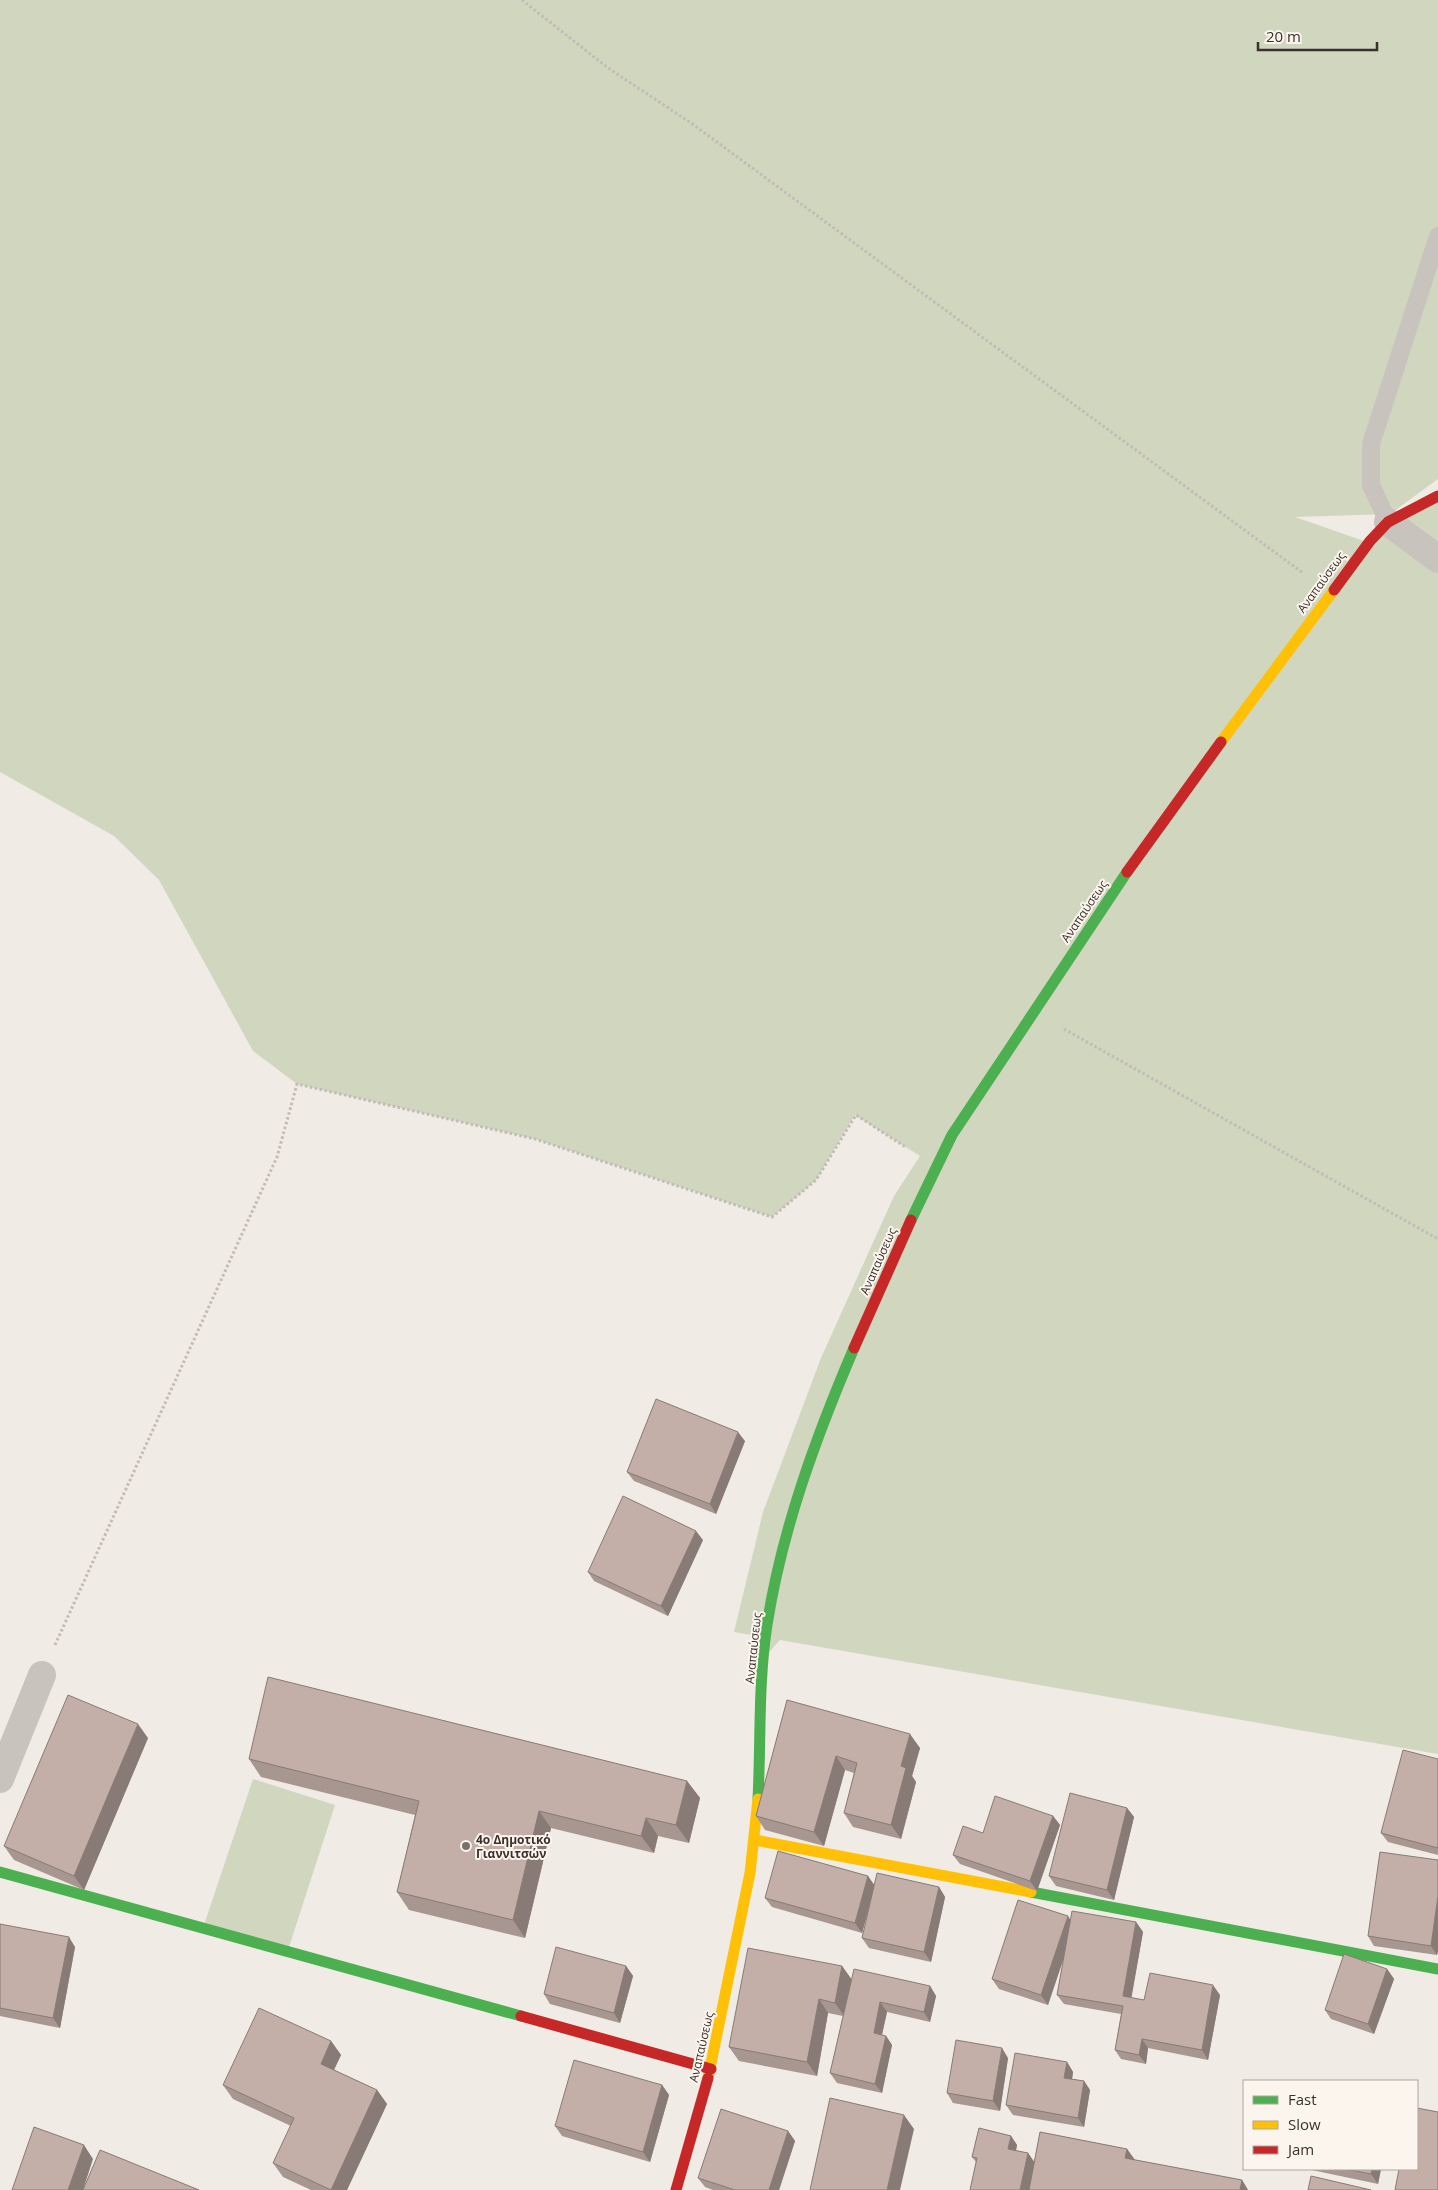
<svg xmlns="http://www.w3.org/2000/svg" width="1438" height="2190" font-family="'Open Sans',sans-serif">
  <style>
    .green { fill: #d1d6bf }
    .lines { fill: none; stroke-linecap: round; stroke-linejoin: round }
    .path { stroke: #c2bbb6; stroke-width: 3; stroke-dasharray: 2.5 2.5; stroke-linecap: butt }
    .lane { stroke: #c9c3be; stroke-width: 18 }
    .street { stroke: #c9c3be; stroke-width: 28 }
    .fast { stroke: #4caf50; stroke-width: 11 }
    .slow { stroke: #ffc107; stroke-width: 11 }
    .jam { stroke: #c62828; stroke-width: 11 }
    .wall { fill: #a89690 }
    .shaded-wall { fill: #887a75 }
    .building { fill: #c3afa7; stroke: #887a75 }
    .poi-dot { fill: #7a716c; stroke: #fbf5ee; stroke-width: 2 }
    .labels { text-anchor: middle; dominant-baseline: central; stroke-width: 4; stroke-linejoin: round; paint-order: stroke }
    .street-label { font-size: 12px; fill: #3b302b; stroke: #fbf5ee }
    .poi-label { font-size: 12px; font-weight: bold; fill: #3b302b; stroke: #fbf5ee; text-anchor: start }
  </style>
  <rect width="100%" height="100%" fill="#f0ebe5"/>
  <g class="green">
    <polygon points="0,0 1438,0 1438,479 1390,514 1295,517 1367,542 1438,496 1438,1754 780,1640 763,1659 768,1638 734,1632 763,1512 821,1358 894,1196 920,1156 855,1115 816,1180 772,1217 535,1139 297,1084 253,1051 159,880 114,836 0,772"/>
    <polygon points="253,1779 335,1805 287,1953 203,1928"/>
  </g>
  <g class="lines">
    <g class="path">
      <polyline points="522,0 608,68 691,123 1303,573"/>
      <polyline points="1064,1029 1438,1239"/>
      <polyline points="55,1645 277,1157 297,1084 535,1139 772,1217 816,1180 856,1115 907,1148"/>
    </g>
    <polyline class="lane" points="1388,522 1371,485 1371,444 1438,236"/>
    <g class="street">
      <polyline points="1388,522 1438,559"/>
      <polyline points="0,1779 42,1675"/>
    </g>
    <g class="fast">
      <polyline points="911,1220 952,1135 1127,872"/>
      <path d="M758 1799C761 1741 758 1683 767 1625 782 1529 816 1437 854 1348"/>
      <polyline points="0,1872 521,2016"/>
      <polyline points="1031,1892 1438,1969"/>
    </g>
    <g class="slow">
      <polyline points="1221,742 1334,590"/>
      <polyline points="755,1840 1031,1892"/>
      <polyline points="708,2078 750,1873 758,1799"/>
    </g>
    <g class="jam">
      <polyline points="1334,590 1370,541 1388,522 1438,496"/>
      <polyline points="1127,872 1221,742"/>
      <polyline points="854,1348 911,1220"/>
      <polyline points="521,2016 711,2069"/>
      <polyline points="676,2190 708,2078"/>
    </g>
  </g>
  <g class="wall">
    <polygon points="745,1441 716,1514 634,1481 627,1472"/>
    <polygon points="703,1540 668,1616 594,1581 588,1572"/>
    <polygon points="787,1700 920,1748 912,1776 916,1782 901,1839 853,1827 844,1813 854,1773 845,1770 824,1846 765,1830 756,1816"/>
    <polygon points="148,1738 84,1890 14,1860 4,1846"/>
    <polygon points="249,1759 687,1781 700,1798 689,1843 658,1836 654,1853 551,1828 525,1938 409,1910 397,1892 415,1815 261,1777"/>
    <polygon points="1438,1759 1438,1855 1388,1842 1381,1833"/>
    <polygon points="1127,1808 1134,1817 1114,1900 1056,1886 1049,1876"/>
    <polygon points="1053,1816 1060,1825 1037,1891 960,1864 953,1855 983,1833"/>
    <polygon points="1438,1860 1438,1951 1437,1955 1374,1946 1368,1936"/>
    <polygon points="868,1876 874,1886 939,1887 945,1897 931,1962 869,1948 862,1938 873,1891 862,1933 772,1907 765,1898"/>
    <polygon points="1070,1920 1136,1922 1143,1932 1131,1998 1144,2000 1220,1995 1208,2060 1148,2048 1146,2064 1121,2059 1115,2050 1121,2014 1064,2004 1057,1995 1064,1958 1048,2005 999,1989 992,1979"/>
    <polygon points="0,1924 75,1947 60,2028 0,2016"/>
    <polygon points="626,1966 633,1976 620,2023 550,2004 544,1994"/>
    <polygon points="842,1966 852,1980 930,1986 936,1996 930,2022 887,2012 882,2035 886,2036 892,2045 882,2093 837,2083 830,2073 843,2016 828,2013 817,2076 739,2061 729,2047"/>
    <polygon points="1387,1969 1394,1979 1374,2034 1331,2019 1325,2010"/>
    <polygon points="331,2041 341,2055 334,2070 377,2090 387,2104 347,2190 311,2190 283,2177 273,2163 291,2126 233,2099 223,2085"/>
    <polygon points="1008,2058 1000,2111 953,2103 947,2093"/>
    <polygon points="1067,2062 1073,2072 1072,2079 1084,2081 1090,2090 1084,2127 1013,2115 1006,2105"/>
    <polygon points="662,2085 669,2095 650,2162 562,2136 555,2126"/>
    <polygon points="979,2128 1011,2136 1017,2145 1016,2151 1028,2153 1034,2162 1040,2132 1127,2149 1135,2160 1242,2180 1248,2190 970,2190 976,2162 972,2157"/>
    <polygon points="788,2131 795,2141 779,2190 713,2190 705,2187 698,2178"/>
    <polygon points="1307,2169 1381,2169 1378,2184"/>
  </g>
  <g class="shaded-wall">
    <polygon points="738,1432 745,1441 716,1514 710,1504"/>
    <polygon points="696,1531 703,1540 668,1616 661,1606"/>
    <polygon points="138,1724 148,1738 84,1890 74,1876"/>
    <polygon points="910,1734 920,1748 912,1776 916,1782 901,1839 891,1825 901,1766"/>
    <polygon points="836,1756 845,1770 824,1846 814,1832"/>
    <polygon points="687,1781 700,1798 689,1843 676,1825"/>
    <polygon points="1127,1808 1134,1817 1114,1900 1107,1890"/>
    <polygon points="539,1811 551,1828 525,1938 513,1920"/>
    <polygon points="1053,1816 1060,1825 1037,1891 1030,1881"/>
    <polygon points="646,1818 658,1836 654,1853 641,1836"/>
    <polygon points="868,1876 875,1886 862,1933 855,1923"/>
    <polygon points="939,1887 945,1897 931,1962 924,1952"/>
    <polygon points="1438,1896 1438,1951 1437,1955 1431,1946"/>
    <polygon points="1068,1916 1074,1926 1048,2005 1041,1995"/>
    <polygon points="1136,1922 1143,1932 1130,2006 1123,1996"/>
    <polygon points="69,1937 75,1947 60,2028 53,2018"/>
    <polygon points="626,1966 633,1976 620,2023 614,2013"/>
    <polygon points="842,1966 852,1980 845,2017 835,2003"/>
    <polygon points="1387,1969 1394,1979 1374,2034 1368,2024"/>
    <polygon points="1213,1985 1220,1995 1208,2060 1202,2050"/>
    <polygon points="930,1986 936,1996 930,2022 924,2012"/>
    <polygon points="819,1999 828,2013 817,2076 807,2062"/>
    <polygon points="880,2002 887,2012 880,2043 874,2033"/>
    <polygon points="886,2036 892,2045 882,2093 875,2084"/>
    <polygon points="1142,2039 1148,2048 1146,2064 1139,2055"/>
    <polygon points="331,2041 341,2055 330,2078 321,2064"/>
    <polygon points="1002,2048 1008,2058 1000,2111 993,2101"/>
    <polygon points="1067,2062 1073,2072 1071,2087 1064,2078"/>
    <polygon points="1084,2081 1090,2090 1084,2127 1078,2118"/>
    <polygon points="662,2085 669,2095 650,2162 643,2152"/>
    <polygon points="377,2090 387,2104 347,2190 331,2190"/>
    <polygon points="904,2115 914,2129 900,2190 887,2190"/>
    <polygon points="788,2131 795,2141 779,2190 769,2190"/>
    <polygon points="1011,2136 1017,2145 1014,2158 1008,2149"/>
    <polygon points="84,2145 93,2159 83,2190 68,2190"/>
    <polygon points="1127,2149 1137,2163 1125,2158"/>
    <polygon points="1028,2153 1035,2163 1029,2190 1020,2190"/>
    <polygon points="1372,2169 1381,2169 1378,2184 1371,2174"/>
    <polygon points="1242,2180 1248,2190 1240,2190"/>
  </g>
  <g class="building">
    <polygon points="656,1399 738,1432 710,1504 627,1472"/>
    <polygon points="623,1496 696,1531 661,1606 588,1572"/>
    <polygon points="268,1677 687,1781 676,1825 646,1818 641,1836 539,1811 513,1920 397,1892 419,1801 249,1759"/>
    <polygon points="68,1695 138,1724 74,1876 4,1846"/>
    <polygon points="787,1700 910,1734 901,1766 906,1768 891,1825 844,1813 857,1763 836,1756 814,1832 756,1816"/>
    <polygon points="1403,1750 1438,1759 1438,1848 1381,1833"/>
    <polygon points="1070,1793 1127,1808 1107,1890 1049,1876"/>
    <polygon points="995,1796 1053,1816 1030,1881 953,1855 963,1826 983,1833"/>
    <polygon points="778,1851 868,1876 855,1923 765,1898"/>
    <polygon points="1380,1852 1438,1860 1438,1896 1431,1946 1368,1936"/>
    <polygon points="877,1873 939,1887 924,1952 862,1938"/>
    <polygon points="1018,1900 1068,1916 1041,1995 992,1979"/>
    <polygon points="1072,1911 1136,1922 1123,1996 1144,2000 1150,1973 1213,1985 1202,2050 1142,2039 1139,2055 1115,2050 1123,2006 1057,1995"/>
    <polygon points="0,1924 69,1937 53,2018 0,2008"/>
    <polygon points="556,1947 626,1966 614,2013 544,1994"/>
    <polygon points="748,1948 842,1966 835,2003 819,1999 807,2062 729,2047"/>
    <polygon points="1344,1954 1387,1969 1368,2024 1325,2010"/>
    <polygon points="854,1969 930,1986 924,2012 880,2002 874,2033 886,2036 875,2084 830,2073"/>
    <polygon points="259,2008 331,2041 321,2064 377,2090 331,2190 273,2163 294,2118 223,2085"/>
    <polygon points="956,2040 1002,2048 993,2101 947,2093"/>
    <polygon points="1015,2053 1067,2062 1064,2078 1084,2081 1078,2118 1006,2105"/>
    <polygon points="574,2060 662,2085 643,2152 555,2126"/>
    <polygon points="830,2098 904,2115 887,2190 810,2190"/>
    <polygon points="1417,2108 1438,2112 1438,2190 1395,2190 1399,2169 1417,2169"/>
    <polygon points="721,2109 788,2131 769,2190 735,2190 698,2178"/>
    <polygon points="34,2127 84,2145 68,2190 12,2190"/>
    <polygon points="979,2128 1011,2136 1008,2149 1028,2153 1020,2190 970,2190 977,2158 972,2157"/>
    <polygon points="1040,2132 1127,2149 1125,2158 1242,2180 1240,2190 1029,2190"/>
    <polygon points="100,2150 199,2190 83,2190"/>
    <polygon points="1345,2169 1372,2169 1371,2174"/>
    <polygon points="1311,2176 1371,2190 1308,2190"/>
  </g>
  <circle class="poi-dot" cx="466" cy="1846" r="5"/>
  <g class="labels">
    <g class="street-label">
      <text transform="translate(1321 582) rotate(-54)">Αναπαύσεως</text>
      <text transform="translate(1084 911) rotate(-56)">Αναπαύσεως</text>
      <text transform="translate(878 1261) rotate(-66)">Αναπαύσεως</text>
      <text transform="translate(753 1648) rotate(-84)">Αναπαύσεως</text>
      <text transform="translate(701 2047) rotate(-77)">Αναπαύσεως</text>
    </g>
    <g class="poi-label">
      <text x="476" y="1839">4ο Δημοτικό<tspan x="476" dy="14">Γιαννιτσών</tspan></text>
    </g>
  </g>
  <rect x="1243" y="2080" width="175" height="90" fill="#fbf5ee" stroke="#aea6a0"/>
  <rect x="1253" y="2096" width="25" height="8" fill="#4caf50" stroke="#aea6a0"/>
  <text x="1288" y="2105" font-size="15" fill="#3b302b">Fast</text>
  <rect x="1253" y="2121" width="25" height="8" fill="#ffc107" stroke="#aea6a0"/>
  <text x="1288" y="2130" font-size="15" fill="#3b302b">Slow</text>
  <rect x="1253" y="2146" width="25" height="8" fill="#c62828" stroke="#aea6a0"/>
  <text x="1288" y="2155" font-size="15" fill="#3b302b">Jam</text>
  <path d="M1258 42v8h119v-8" fill="none" stroke="#3b302b" stroke-width="2.5"/>
  <text x="1266" y="42" font-size="15" fill="#3b302b" stroke="#fbf5ee" stroke-width="4" paint-order="stroke">20 m</text>
</svg>
